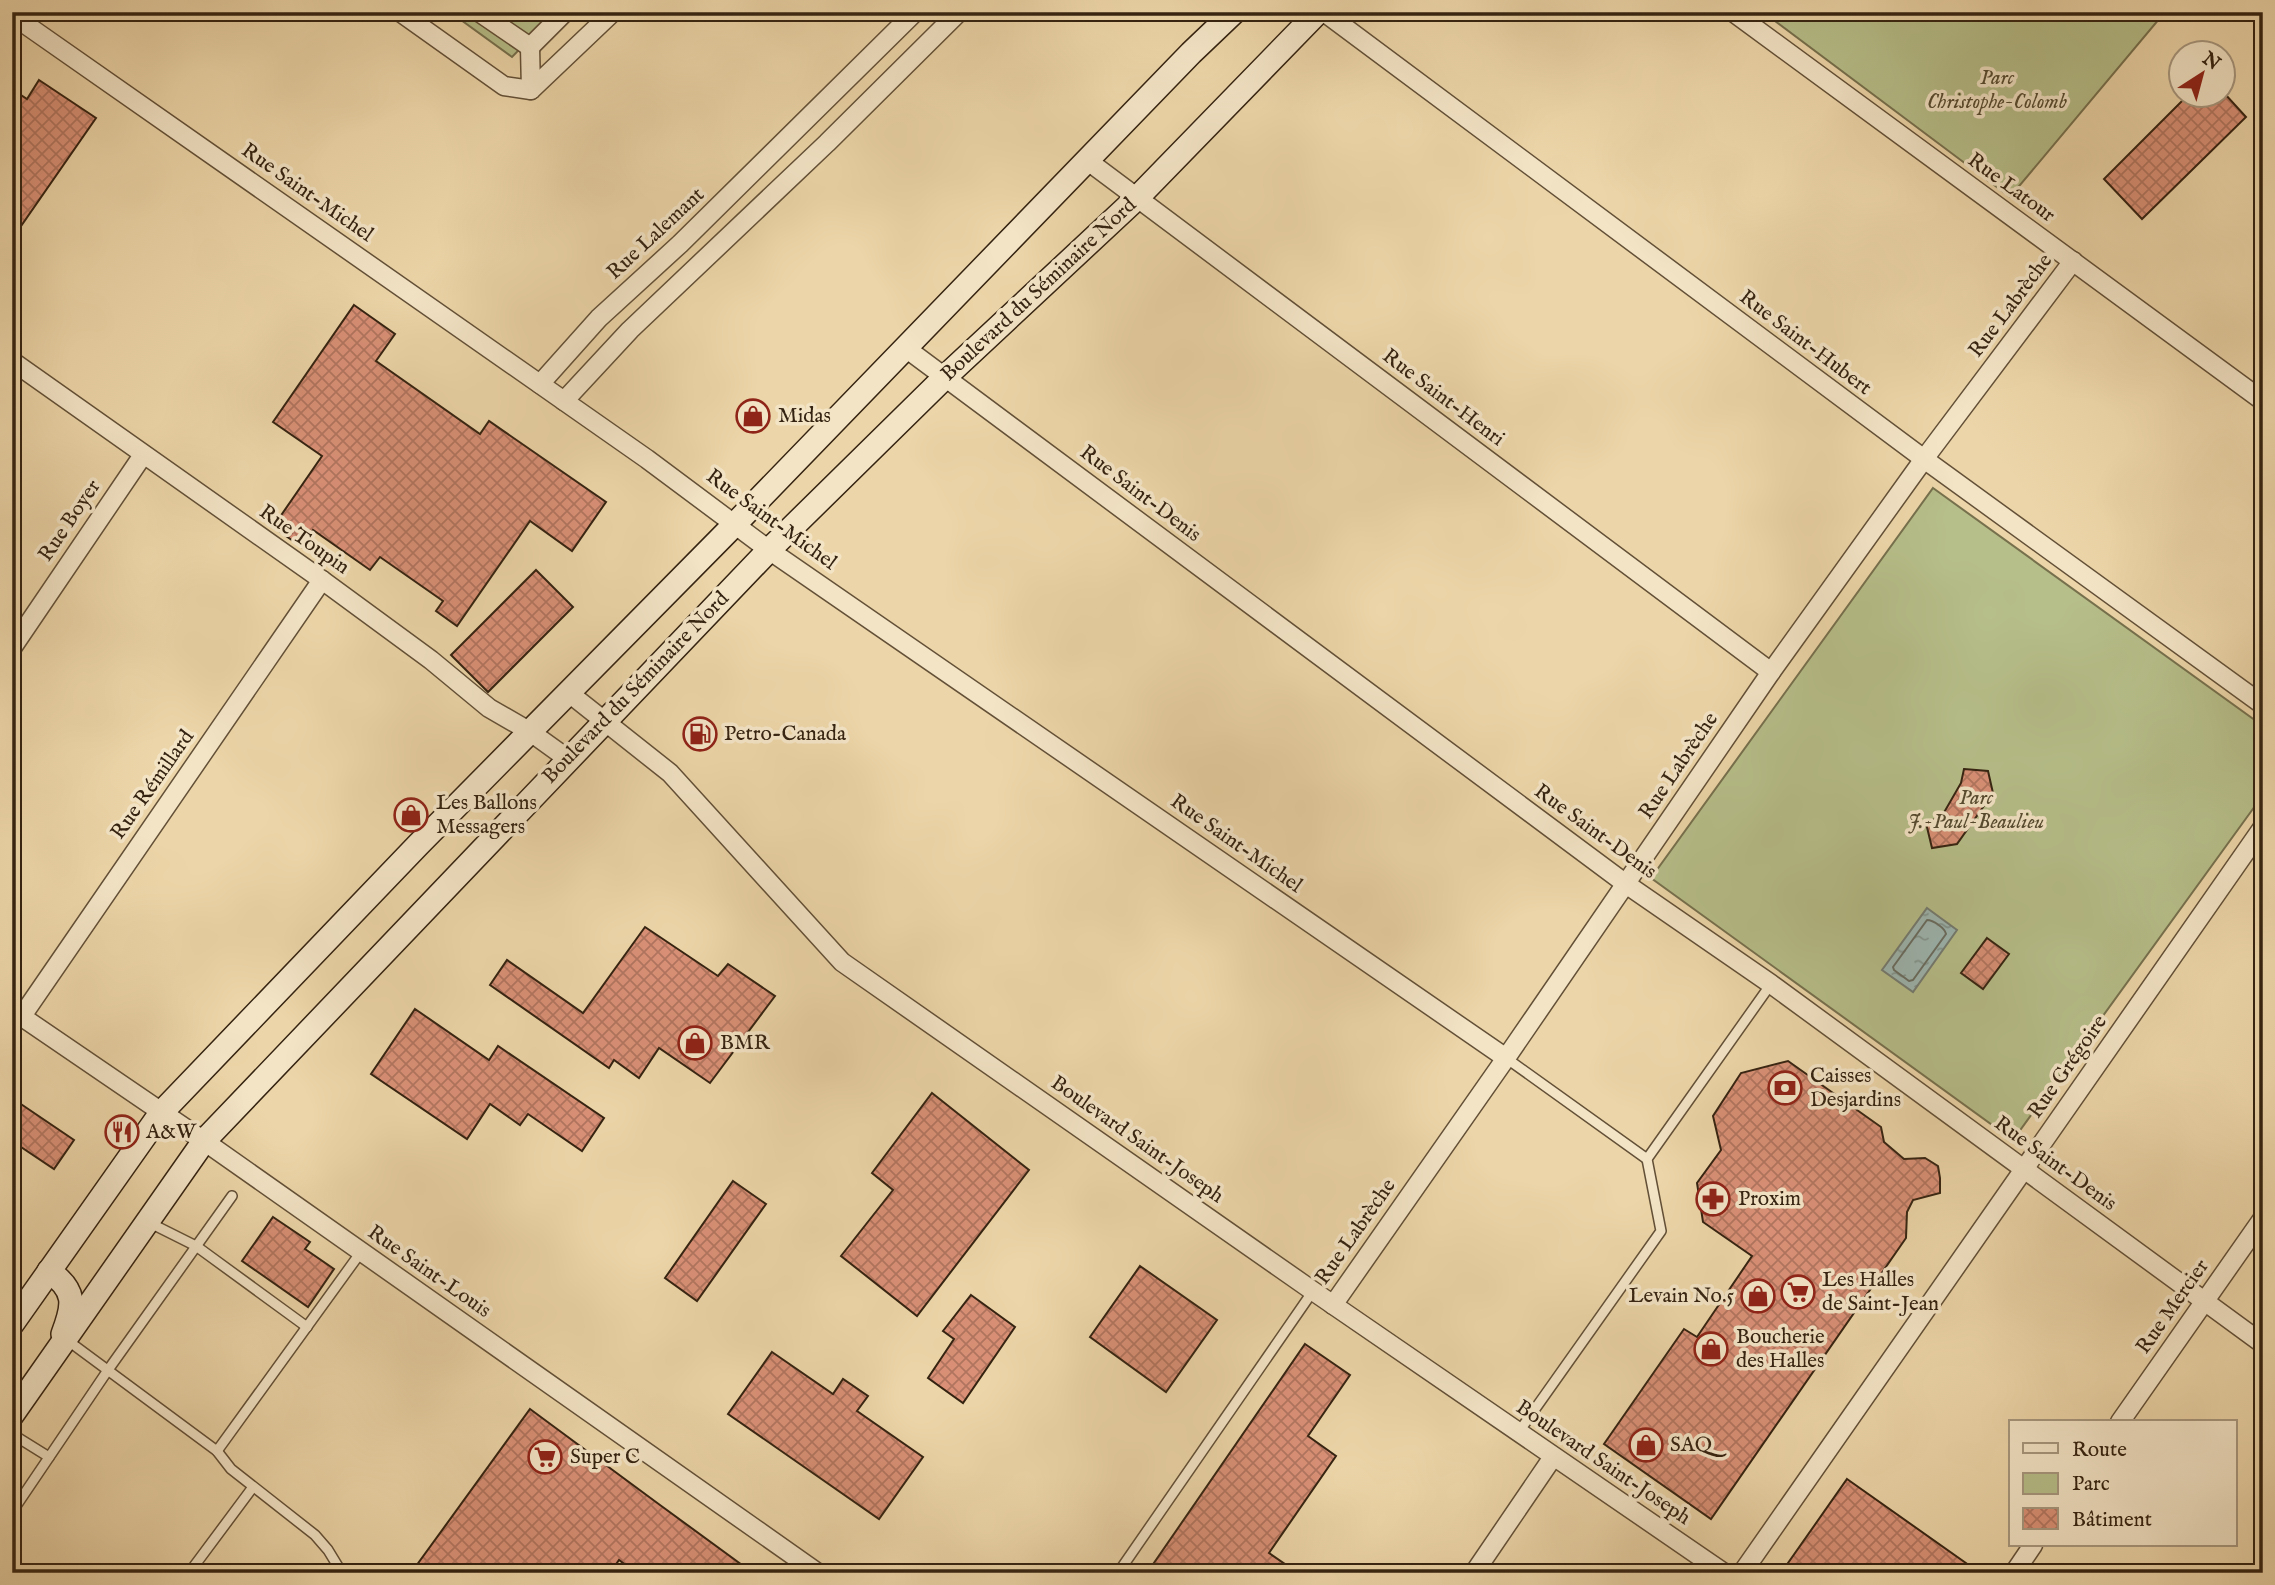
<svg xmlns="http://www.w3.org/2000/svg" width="2275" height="1585" font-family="'IM FELL English',serif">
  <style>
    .green { fill: #b6be89; stroke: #76704d; stroke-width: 2 }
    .water { fill: url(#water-ripples); stroke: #737b71; stroke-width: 2 }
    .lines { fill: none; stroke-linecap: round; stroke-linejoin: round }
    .shore { stroke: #686c61; stroke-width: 2 }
    .building { fill: url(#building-cross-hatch); stroke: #352311; stroke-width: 2 }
    .service-casing { stroke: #635037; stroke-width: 12 }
    .minor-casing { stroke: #635037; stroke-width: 21 }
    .secondary-casing { stroke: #352311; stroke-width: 26 }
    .service { stroke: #f3e4c6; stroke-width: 9 }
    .minor { stroke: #f3e4c6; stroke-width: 18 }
    .secondary { stroke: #f3e4c6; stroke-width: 23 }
    .labels { text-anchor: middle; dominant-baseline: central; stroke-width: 7; stroke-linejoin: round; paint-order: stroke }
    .park-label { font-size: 21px; font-style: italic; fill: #554a2f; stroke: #f3e4c6 }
    .street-label { font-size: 21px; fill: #352311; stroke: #f3e4c6 }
    .poi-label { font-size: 21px; fill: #352311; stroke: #f3e4c6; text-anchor: start }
  </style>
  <defs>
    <pattern id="water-ripples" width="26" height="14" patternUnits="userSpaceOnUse" patternTransform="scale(1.75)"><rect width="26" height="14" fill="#9cb6b1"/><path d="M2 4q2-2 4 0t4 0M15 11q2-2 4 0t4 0" fill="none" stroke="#80948f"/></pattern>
    <pattern id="building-cross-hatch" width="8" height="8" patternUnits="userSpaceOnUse" patternTransform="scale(1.75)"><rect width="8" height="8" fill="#d99076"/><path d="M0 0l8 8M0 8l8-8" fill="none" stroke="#b1755f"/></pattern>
  </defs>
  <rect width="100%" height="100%" fill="#ecd5a8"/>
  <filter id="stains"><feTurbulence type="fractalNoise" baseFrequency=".00286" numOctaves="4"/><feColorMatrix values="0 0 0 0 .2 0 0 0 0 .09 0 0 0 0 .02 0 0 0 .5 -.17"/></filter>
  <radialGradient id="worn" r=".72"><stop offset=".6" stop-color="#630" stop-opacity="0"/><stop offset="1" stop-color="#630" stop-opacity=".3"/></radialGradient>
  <g class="green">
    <polygon points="450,12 556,12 512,57"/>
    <polygon points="1763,12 2165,12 2010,197"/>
    <polygon points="1933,488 2263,726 2263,795 2013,1140 1651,878"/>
  </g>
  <polygon class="water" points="1927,908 1957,930 1913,992 1882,970"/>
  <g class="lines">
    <path class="shore" d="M1927 920C1933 920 1945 928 1946 934L1913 980 1909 981 1894 970 1893 967Z"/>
  </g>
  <g class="building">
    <polygon points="39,80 96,118 12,239 12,89 27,99"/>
    <polygon points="2189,94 2225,94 2246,117 2142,219 2104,179"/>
    <polygon points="354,305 395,334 376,361 480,434 489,421 606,502 572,551 530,521 457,626 436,611 443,601 380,557 370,570 313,530 302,547 273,527 322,456 273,422"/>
    <polygon points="536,570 573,607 488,692 451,655"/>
    <polygon points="1964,769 1988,771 1993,793 1957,844 1932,848 1926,823 1942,816 1961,783"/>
    <polygon points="645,927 718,976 728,964 775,996 710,1083 659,1048 639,1078 614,1060 609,1068 490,985 507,960 583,1013"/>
    <polygon points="1987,938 2009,954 1983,989 1961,973"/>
    <polygon points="415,1009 489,1060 498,1046 604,1118 582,1151 528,1114 520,1125 490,1104 467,1139 371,1074"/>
    <polygon points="1788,1061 1881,1127 1884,1142 1904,1159 1925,1158 1938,1166 1940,1178 1940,1193 1913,1200 1907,1212 1906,1238 1711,1519 1604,1444 1684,1329 1697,1337 1752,1256 1703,1222 1697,1183 1721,1150 1713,1116 1741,1073"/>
    <polygon points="932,1093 1029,1170 917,1316 841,1256 893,1190 872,1173"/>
    <polygon points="12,1098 74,1140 54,1169 12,1141"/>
    <polygon points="733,1181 766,1204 697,1301 665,1278"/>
    <polygon points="273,1217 310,1242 305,1249 334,1269 308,1307 242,1261"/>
    <polygon points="1140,1266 1217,1320 1166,1392 1090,1337"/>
    <polygon points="971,1295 1015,1327 963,1403 928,1378 954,1339 943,1331"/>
    <polygon points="1305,1344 1350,1375 1308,1436 1336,1456 1269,1553 1298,1573 1147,1573"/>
    <polygon points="772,1352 833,1394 843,1379 868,1396 857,1411 923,1457 879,1519 728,1414"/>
    <polygon points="530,1409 660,1505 753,1573 636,1573 619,1560 610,1573 411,1573"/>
    <polygon points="1847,1479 1980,1573 1781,1573"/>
  </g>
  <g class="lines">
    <defs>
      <g id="service">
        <polyline points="12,1029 22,1016"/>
        <polyline points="1506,1058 1647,1159"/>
        <polyline points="148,1222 196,1246 307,1327"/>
        <polyline points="67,1340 217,1451 231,1469 315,1535 328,1550 342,1573"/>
        <polyline points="1518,1433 1661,1231 1647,1159 1771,984"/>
        <polyline points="12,1434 49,1457"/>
        <polyline points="217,1451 361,1252"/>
        <polyline points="12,1512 108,1370 232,1196"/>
        <polyline points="189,1573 253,1487"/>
        <polyline points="1118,1573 1313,1291"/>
      </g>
      <g id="minor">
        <polyline points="400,12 504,86 531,90 613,12"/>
        <polyline points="479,12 530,47 565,12"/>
        <polyline points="1324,12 1924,459 2263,705"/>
        <polyline points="1733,12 2263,401"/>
        <polyline points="12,15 647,459 769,550 1506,1058"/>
        <polyline points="530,47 531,90"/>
        <polyline points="1088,161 1771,672"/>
        <polyline points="907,349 1626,884 1771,984 2263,1344"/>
        <polyline points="12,361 322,580 431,660 489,708 529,731 568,759"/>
        <polyline points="540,384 599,318 680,244 915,12"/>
        <polyline points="564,401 630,330 827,143 959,12"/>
        <polyline points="12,648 143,455"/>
        <polyline points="569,693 670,773 842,962 1313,1291 1724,1573"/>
        <polyline points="12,1010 204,1141 818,1573"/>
        <polyline points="22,1016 322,580"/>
        <polyline points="1333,1305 1506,1058 1771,672 1924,459 2073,261"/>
        <polyline points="2120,1422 2263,1218"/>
        <polyline points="1474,1573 1553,1457"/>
        <polyline points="1742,1573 2263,827"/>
        <polyline points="2014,1573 2033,1545"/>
      </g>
      <g id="secondary">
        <path d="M49 1271C77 1291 74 1305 63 1334"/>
        <polyline points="12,1324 161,1113 418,845 735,524 1191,53 1234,12"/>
        <polyline points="12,1415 204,1141 769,550 945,377 1138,197 1318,12"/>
      </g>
    </defs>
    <use href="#service" class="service-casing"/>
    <use href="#minor" class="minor-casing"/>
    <use href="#secondary" class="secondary-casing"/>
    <use href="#service" class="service"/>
    <use href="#minor" class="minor"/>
    <use href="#secondary" class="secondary"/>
  </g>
  <defs>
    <symbol id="shop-ring" viewBox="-11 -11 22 22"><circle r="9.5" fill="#f3e4c6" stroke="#8f2418" stroke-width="1.5"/><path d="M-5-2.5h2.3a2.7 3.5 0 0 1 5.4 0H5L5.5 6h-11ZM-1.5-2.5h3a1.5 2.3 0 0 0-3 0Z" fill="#8f2418"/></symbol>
    <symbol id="fuel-ring" viewBox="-11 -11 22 22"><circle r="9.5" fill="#f3e4c6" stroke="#8f2418" stroke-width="1.5"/><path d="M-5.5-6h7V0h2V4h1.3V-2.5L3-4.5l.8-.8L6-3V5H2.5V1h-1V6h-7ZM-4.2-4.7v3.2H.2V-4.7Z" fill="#8f2418"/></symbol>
    <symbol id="bank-ring" viewBox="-11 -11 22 22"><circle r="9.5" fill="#f3e4c6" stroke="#8f2418" stroke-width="1.5"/><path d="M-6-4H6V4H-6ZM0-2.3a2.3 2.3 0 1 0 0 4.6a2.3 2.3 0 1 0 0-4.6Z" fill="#8f2418"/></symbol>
    <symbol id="restaurant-ring" viewBox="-11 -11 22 22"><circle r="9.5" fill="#f3e4c6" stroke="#8f2418" stroke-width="1.5"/><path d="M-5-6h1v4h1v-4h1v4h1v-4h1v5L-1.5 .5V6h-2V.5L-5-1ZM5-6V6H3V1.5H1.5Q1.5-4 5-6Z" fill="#8f2418"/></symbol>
    <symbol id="pharmacy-ring" viewBox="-11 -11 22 22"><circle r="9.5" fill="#f3e4c6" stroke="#8f2418" stroke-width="1.5"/><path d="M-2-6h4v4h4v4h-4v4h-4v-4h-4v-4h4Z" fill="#8f2418"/></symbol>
    <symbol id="supermarket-ring" viewBox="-11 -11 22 22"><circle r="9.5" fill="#f3e4c6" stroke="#8f2418" stroke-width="1.5"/><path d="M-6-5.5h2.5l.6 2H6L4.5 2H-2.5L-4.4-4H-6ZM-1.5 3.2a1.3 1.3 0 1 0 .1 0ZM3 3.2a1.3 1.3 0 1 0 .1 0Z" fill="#8f2418"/></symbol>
  </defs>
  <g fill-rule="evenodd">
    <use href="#shop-ring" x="734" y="397" width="38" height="38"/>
    <use href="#fuel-ring" x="681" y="715" width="38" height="38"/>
    <use href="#shop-ring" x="392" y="796" width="38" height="38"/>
    <use href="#shop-ring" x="676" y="1024" width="38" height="38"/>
    <use href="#bank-ring" x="1766" y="1069" width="38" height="38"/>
    <use href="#restaurant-ring" x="103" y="1113" width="38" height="38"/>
    <use href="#pharmacy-ring" x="1694" y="1180" width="38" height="38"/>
    <use href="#supermarket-ring" x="1779" y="1273" width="38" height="38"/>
    <use href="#shop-ring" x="1739" y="1277" width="38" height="38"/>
    <use href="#shop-ring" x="1692" y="1330" width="38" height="38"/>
    <use href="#shop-ring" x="1627" y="1426" width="38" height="38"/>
    <use href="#supermarket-ring" x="526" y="1438" width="38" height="38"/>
  </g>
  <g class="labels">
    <g class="park-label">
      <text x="1997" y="78">Parc<tspan x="1997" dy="24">Christophe-Colomb</tspan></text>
      <text x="1976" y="798">Parc<tspan x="1976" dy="24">J.-Paul-Beaulieu</tspan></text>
    </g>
    <g class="street-label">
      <text transform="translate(2011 188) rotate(36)">Rue Latour</text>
      <text transform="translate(307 193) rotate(35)">Rue Saint-Michel</text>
      <text transform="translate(656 234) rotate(-43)">Rue Lalemant</text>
      <text transform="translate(1039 290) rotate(-43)">Boulevard du Séminaire Nord</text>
      <text transform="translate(2011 306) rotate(-53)">Rue Labrèche</text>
      <text transform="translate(1805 343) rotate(37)">Rue Saint-Hubert</text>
      <text transform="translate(1443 398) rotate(37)">Rue Saint-Henri</text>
      <text transform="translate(1140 494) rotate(37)">Rue Saint-Denis</text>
      <text transform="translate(771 520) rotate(36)">Rue Saint-Michel</text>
      <text transform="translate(70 521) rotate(-56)">Rue Boyer</text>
      <text transform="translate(304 540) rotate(35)">Rue Toupin</text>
      <text transform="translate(636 688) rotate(-46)">Boulevard du Séminaire Nord</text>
      <text transform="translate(1679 766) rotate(-56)">Rue Labrèche</text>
      <text transform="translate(153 785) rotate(-55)">Rue Rémillard</text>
      <text transform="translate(1595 832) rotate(36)">Rue Saint-Denis</text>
      <text transform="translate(1236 844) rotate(35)">Rue Saint-Michel</text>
      <text transform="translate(2068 1067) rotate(-55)">Rue Grégoire</text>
      <text transform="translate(1137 1140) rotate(35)">Boulevard Saint-Joseph</text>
      <text transform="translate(2055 1164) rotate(36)">Rue Saint-Denis</text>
      <text transform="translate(1356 1232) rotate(-55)">Rue Labrèche</text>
      <text transform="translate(429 1272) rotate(35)">Rue Saint-Louis</text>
      <text transform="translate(2173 1307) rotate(-55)">Rue Mercier</text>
      <text transform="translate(1603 1463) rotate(34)">Boulevard Saint-Joseph</text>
    </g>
    <g class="poi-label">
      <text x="778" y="416">Midas</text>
      <text x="724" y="734">Petro-Canada</text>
      <text x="436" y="803">Les Ballons<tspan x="436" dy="24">Messagers</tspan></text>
      <text x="720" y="1043">BMR</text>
      <text x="1810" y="1076">Caisses<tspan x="1810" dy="24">Desjardins</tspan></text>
      <text x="146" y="1132">A&amp;W</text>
      <text x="1738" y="1199">Proxim</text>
      <text x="1822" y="1280">Les Halles<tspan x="1822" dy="24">de Saint-Jean</tspan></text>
      <text x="1734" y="1296" text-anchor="end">Levain No.5</text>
      <text x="1736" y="1337">Boucherie<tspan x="1736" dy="24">des Halles</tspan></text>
      <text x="1670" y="1445">SAQ</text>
      <text x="570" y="1457">Super C</text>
    </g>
  </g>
  <rect width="2275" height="1585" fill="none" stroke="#ecd5a8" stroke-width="42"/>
  <rect x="14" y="14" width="2247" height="1557" fill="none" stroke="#352311" stroke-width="3.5"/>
  <rect x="21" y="21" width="2233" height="1543" fill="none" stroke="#352311" stroke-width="2"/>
  <rect x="2009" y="1420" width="228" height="126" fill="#f3e4c6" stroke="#a7977e" stroke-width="2"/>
  <rect x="2023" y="1443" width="35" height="10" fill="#f3e4c6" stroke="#a7977e" stroke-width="2"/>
  <text x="2072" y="1456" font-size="21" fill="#352311">Route</text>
  <rect x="2023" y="1473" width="35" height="21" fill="#b6be89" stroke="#a7977e" stroke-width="2"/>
  <text x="2072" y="1490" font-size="21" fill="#352311">Parc</text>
  <rect x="2023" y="1508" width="35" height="21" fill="url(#building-cross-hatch)" stroke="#a7977e" stroke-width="2"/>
  <text x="2072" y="1526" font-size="21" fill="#352311">Bâtiment</text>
  <g transform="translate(2202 74) rotate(36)"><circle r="33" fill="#f3e4c6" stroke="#a7977e" stroke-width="2"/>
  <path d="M0-5L12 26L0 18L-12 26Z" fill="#8f2418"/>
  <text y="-10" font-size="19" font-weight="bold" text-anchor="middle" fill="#352311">N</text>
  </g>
  <rect width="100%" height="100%" filter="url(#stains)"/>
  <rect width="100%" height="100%" fill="url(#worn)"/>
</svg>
